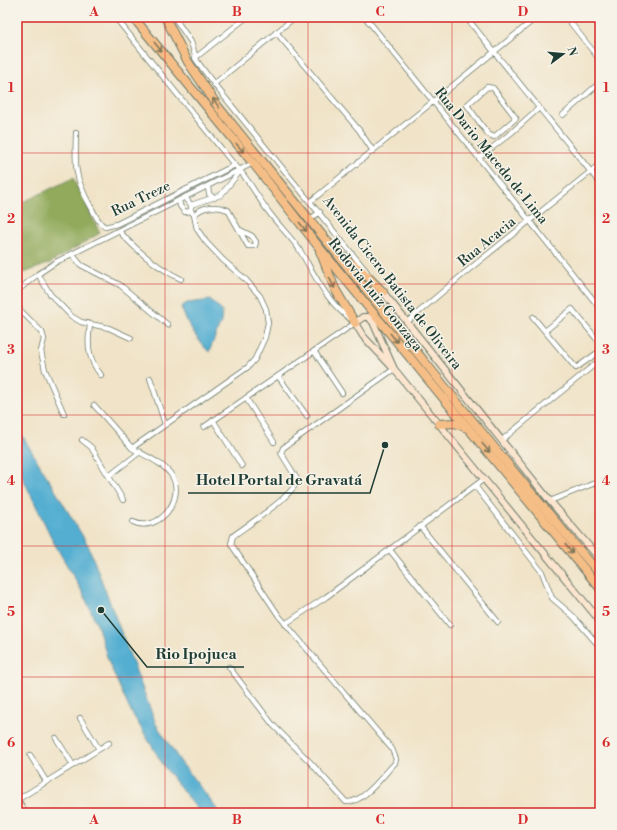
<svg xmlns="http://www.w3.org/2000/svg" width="617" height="830" font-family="'Libre Bodoni',serif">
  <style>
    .forest { fill: #91aa5b; stroke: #587448 }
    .water { fill: #53aed1; stroke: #397682 }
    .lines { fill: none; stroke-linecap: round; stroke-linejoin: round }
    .street-casing { stroke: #687767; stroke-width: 6 }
    .secondary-casing { stroke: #687767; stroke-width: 8 }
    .highway-casing { stroke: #687767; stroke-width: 10 }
    .street { stroke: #fff; stroke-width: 4.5 }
    .secondary { stroke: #fbe5cf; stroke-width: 6 }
    .highway { stroke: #f6be87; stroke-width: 8 }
    .oneway { stroke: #807759 }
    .grid { fill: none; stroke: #d62828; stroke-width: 1; stroke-opacity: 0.55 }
    .labels { text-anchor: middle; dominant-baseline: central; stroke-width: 3; stroke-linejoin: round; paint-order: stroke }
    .street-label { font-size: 14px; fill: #1f3d34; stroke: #f7f3e8 }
    .leader { fill: none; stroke: #1f3d34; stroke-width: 1.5 }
    .callout-dot { fill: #1f3d34; stroke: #f7f3e8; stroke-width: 1.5 }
    .callout-label { font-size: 15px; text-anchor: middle; font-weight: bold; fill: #1f3d34; stroke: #f7f3e8; stroke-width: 3; stroke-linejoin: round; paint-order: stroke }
    .neatline { fill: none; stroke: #d62828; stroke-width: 1.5 }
    .grid-label { font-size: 13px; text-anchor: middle; font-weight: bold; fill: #d62828 }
  </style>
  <rect width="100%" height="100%" fill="#f7f3e8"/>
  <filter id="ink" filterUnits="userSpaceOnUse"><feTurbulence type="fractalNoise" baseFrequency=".025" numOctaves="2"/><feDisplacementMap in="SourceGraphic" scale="8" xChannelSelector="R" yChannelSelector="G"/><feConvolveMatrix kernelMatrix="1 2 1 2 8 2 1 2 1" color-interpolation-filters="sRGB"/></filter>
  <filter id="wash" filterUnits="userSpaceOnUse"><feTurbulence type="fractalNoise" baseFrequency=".012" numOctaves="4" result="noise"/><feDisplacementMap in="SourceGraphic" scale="16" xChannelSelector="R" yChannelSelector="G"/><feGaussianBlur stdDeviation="0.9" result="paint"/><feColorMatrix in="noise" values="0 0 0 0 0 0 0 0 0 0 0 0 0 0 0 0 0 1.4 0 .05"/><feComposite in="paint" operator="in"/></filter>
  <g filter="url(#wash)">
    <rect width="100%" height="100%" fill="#f0e3c7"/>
    <polygon class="forest" points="73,178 100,233 50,263 24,273 17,267 17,205"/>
    <g class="water">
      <path d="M211 300 222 311 221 322 209 352C196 339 187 324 181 307L187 303Z"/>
      <polygon points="17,427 88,545 156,724 180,761 220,813 200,813 165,768 129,708 109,663 98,627 83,593 54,543 17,466"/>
    </g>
  </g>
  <g filter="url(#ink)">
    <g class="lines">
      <defs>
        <g id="street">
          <path d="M115 17 232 162C247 176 256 195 268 211 278 225 290 236 299 249 314 273 326 301 349 318"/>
          <polyline points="174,17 191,42 197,61 214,84 367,272"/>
          <polyline points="365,17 600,308"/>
          <polyline points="466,17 600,183"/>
          <polyline points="566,17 600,60"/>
          <polyline points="276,32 359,130 373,151"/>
          <polyline points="195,58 247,17"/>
          <polyline points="214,84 295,17"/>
          <polygon points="487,87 493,88 516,118 494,137 488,134 467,105"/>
          <polyline points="563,115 596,86 600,89"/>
          <path d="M76 133C75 166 74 177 91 207 95 214 98 223 105 227L117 224 235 165"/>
          <polyline points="479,158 511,133 539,108"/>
          <polyline points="208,187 209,194 214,198"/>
          <polyline points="179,200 180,206 185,212 191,211"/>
          <polyline points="311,201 537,17"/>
          <polyline points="191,205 221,195 241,170"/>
          <path d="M194 215C202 206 217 205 228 210L248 246H255L256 242 252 236 240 230"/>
          <polyline points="309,220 320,212"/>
          <path d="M119 231C137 251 156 267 181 279"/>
          <polyline points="72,254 81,265 120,285 168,325"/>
          <polyline points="17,291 38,274"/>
          <polyline points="17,307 42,332 44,339 41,351 45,370 64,414"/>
          <polyline points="533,317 576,368 600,351"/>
          <polyline points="407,322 467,271 600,164"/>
          <path d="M90 325C87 345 88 359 101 375"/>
          <polyline points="545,331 572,309 600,343"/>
          <polyline points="131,338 109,328 81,322 71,316 50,294 38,274 56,262 253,163"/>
          <polyline points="314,351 342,393"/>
          <polyline points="278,376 307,416"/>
          <polyline points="150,378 165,424"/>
          <polyline points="246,398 274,442"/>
          <polyline points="94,405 132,448 248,367 255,359 265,337 268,323 266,309 260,296 246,280 223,260 206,242 197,229 194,215 191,211 191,205 185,197"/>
          <polyline points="213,420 242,466"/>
          <polyline points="204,427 355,323"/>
          <polyline points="82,440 91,447 123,500"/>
          <polyline points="502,440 600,360"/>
          <path d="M132 448C145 456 164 463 172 476 186 499 158 534 133 522"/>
          <polyline points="109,476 140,452"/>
          <polyline points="475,486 542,572 552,598 573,616 600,647"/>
          <polyline points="550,501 600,481"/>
          <polyline points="420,526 498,622"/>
          <polyline points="389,549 450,625"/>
          <polyline points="285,624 326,597 484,479"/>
          <path d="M229 667 273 725 311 763 346 802C363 804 383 775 395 763L396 759 392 749 279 616 231 544 233 536C246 526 297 494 297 479L281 453 283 448 394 369"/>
          <polyline points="80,718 99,749"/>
          <polyline points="56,738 73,765"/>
          <polyline points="30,755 46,781"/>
          <polyline points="17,800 109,743"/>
        </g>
        <g id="secondary">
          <polyline points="383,292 550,501 600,559"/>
          <polyline points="394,369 373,322 368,317 363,317 355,323 363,336 394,369 600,621"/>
          <polyline points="17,800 25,813"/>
        </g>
        <g id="highway">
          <polyline points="133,17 253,163 318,246 600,588"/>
          <path d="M165 17 188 62 219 108C277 180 336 252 394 324 462 408 529 492 600 574"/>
          <polyline points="320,251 335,289 355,323"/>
          <polyline points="341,256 362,271 383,292"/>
          <polyline points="439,424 455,423 467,428"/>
        </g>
      </defs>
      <use href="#street" class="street-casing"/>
      <use href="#secondary" class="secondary-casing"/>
      <use href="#highway" class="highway-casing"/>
      <use href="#street" class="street"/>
      <use href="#secondary" class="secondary"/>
      <use href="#highway" class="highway"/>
    </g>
    <defs><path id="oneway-shaft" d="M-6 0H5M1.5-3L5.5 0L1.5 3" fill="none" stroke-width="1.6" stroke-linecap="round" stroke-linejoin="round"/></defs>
    <g class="oneway">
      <use href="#oneway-shaft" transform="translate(158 47) rotate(51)"/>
      <use href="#oneway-shaft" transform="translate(216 103) rotate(-125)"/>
      <use href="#oneway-shaft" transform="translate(240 148) rotate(50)"/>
      <use href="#oneway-shaft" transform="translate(303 227) rotate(52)"/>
      <use href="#oneway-shaft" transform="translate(332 283) rotate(65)"/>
      <use href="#oneway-shaft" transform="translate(394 338) rotate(51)"/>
      <use href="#oneway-shaft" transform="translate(486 448) rotate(50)"/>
      <use href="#oneway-shaft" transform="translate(569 549) rotate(51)"/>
    </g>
  </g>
  <path class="grid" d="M165 17V813M308 17V813M452 17V813M17 153H600M17 284H600M17 415H600M17 546H600M17 677H600"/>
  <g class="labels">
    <g class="street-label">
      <text transform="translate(491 156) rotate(51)">Rua Dario Macedo de Lima</text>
      <text transform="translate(141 199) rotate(-26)">Rua Treze</text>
      <text transform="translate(487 242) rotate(-39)">Rua Acacia</text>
      <text transform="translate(392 283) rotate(52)">Avenida Cicero Batista de Oliveira</text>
      <text transform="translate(375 295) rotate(51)">Rodovia Luiz Gonzaga</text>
    </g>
  </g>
  <path class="leader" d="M385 445L370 493H188M101 610L147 667H244"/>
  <g class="callout-dot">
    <circle cx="385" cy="445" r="4"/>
    <circle cx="101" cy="610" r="4"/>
  </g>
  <g class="callout-label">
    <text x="279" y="485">Hotel Portal de Gravatá</text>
    <text x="196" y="659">Rio Ipojuca</text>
  </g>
  <rect width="617" height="830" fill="none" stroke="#f7f3e8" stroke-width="44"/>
  <g transform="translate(563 54) rotate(74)" stroke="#f7f3e8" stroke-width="3" paint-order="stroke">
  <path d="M0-3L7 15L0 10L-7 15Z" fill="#1f3d34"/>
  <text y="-6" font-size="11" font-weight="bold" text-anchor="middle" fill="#1f3d34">N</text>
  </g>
  <rect x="22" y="22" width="573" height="786" class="neatline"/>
  <g class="grid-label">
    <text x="94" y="16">A</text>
    <text x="237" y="16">B</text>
    <text x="380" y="16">C</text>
    <text x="523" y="16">D</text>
    <text x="11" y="92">1</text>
    <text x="606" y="92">1</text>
    <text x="11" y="223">2</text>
    <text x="606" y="223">2</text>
    <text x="11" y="354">3</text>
    <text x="606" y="354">3</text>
    <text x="11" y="485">4</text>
    <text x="606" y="485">4</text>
    <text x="11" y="616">5</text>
    <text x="606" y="616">5</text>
    <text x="11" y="747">6</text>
    <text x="606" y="747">6</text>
    <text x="94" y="824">A</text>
    <text x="237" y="824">B</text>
    <text x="380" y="824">C</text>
    <text x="523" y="824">D</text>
  </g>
</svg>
